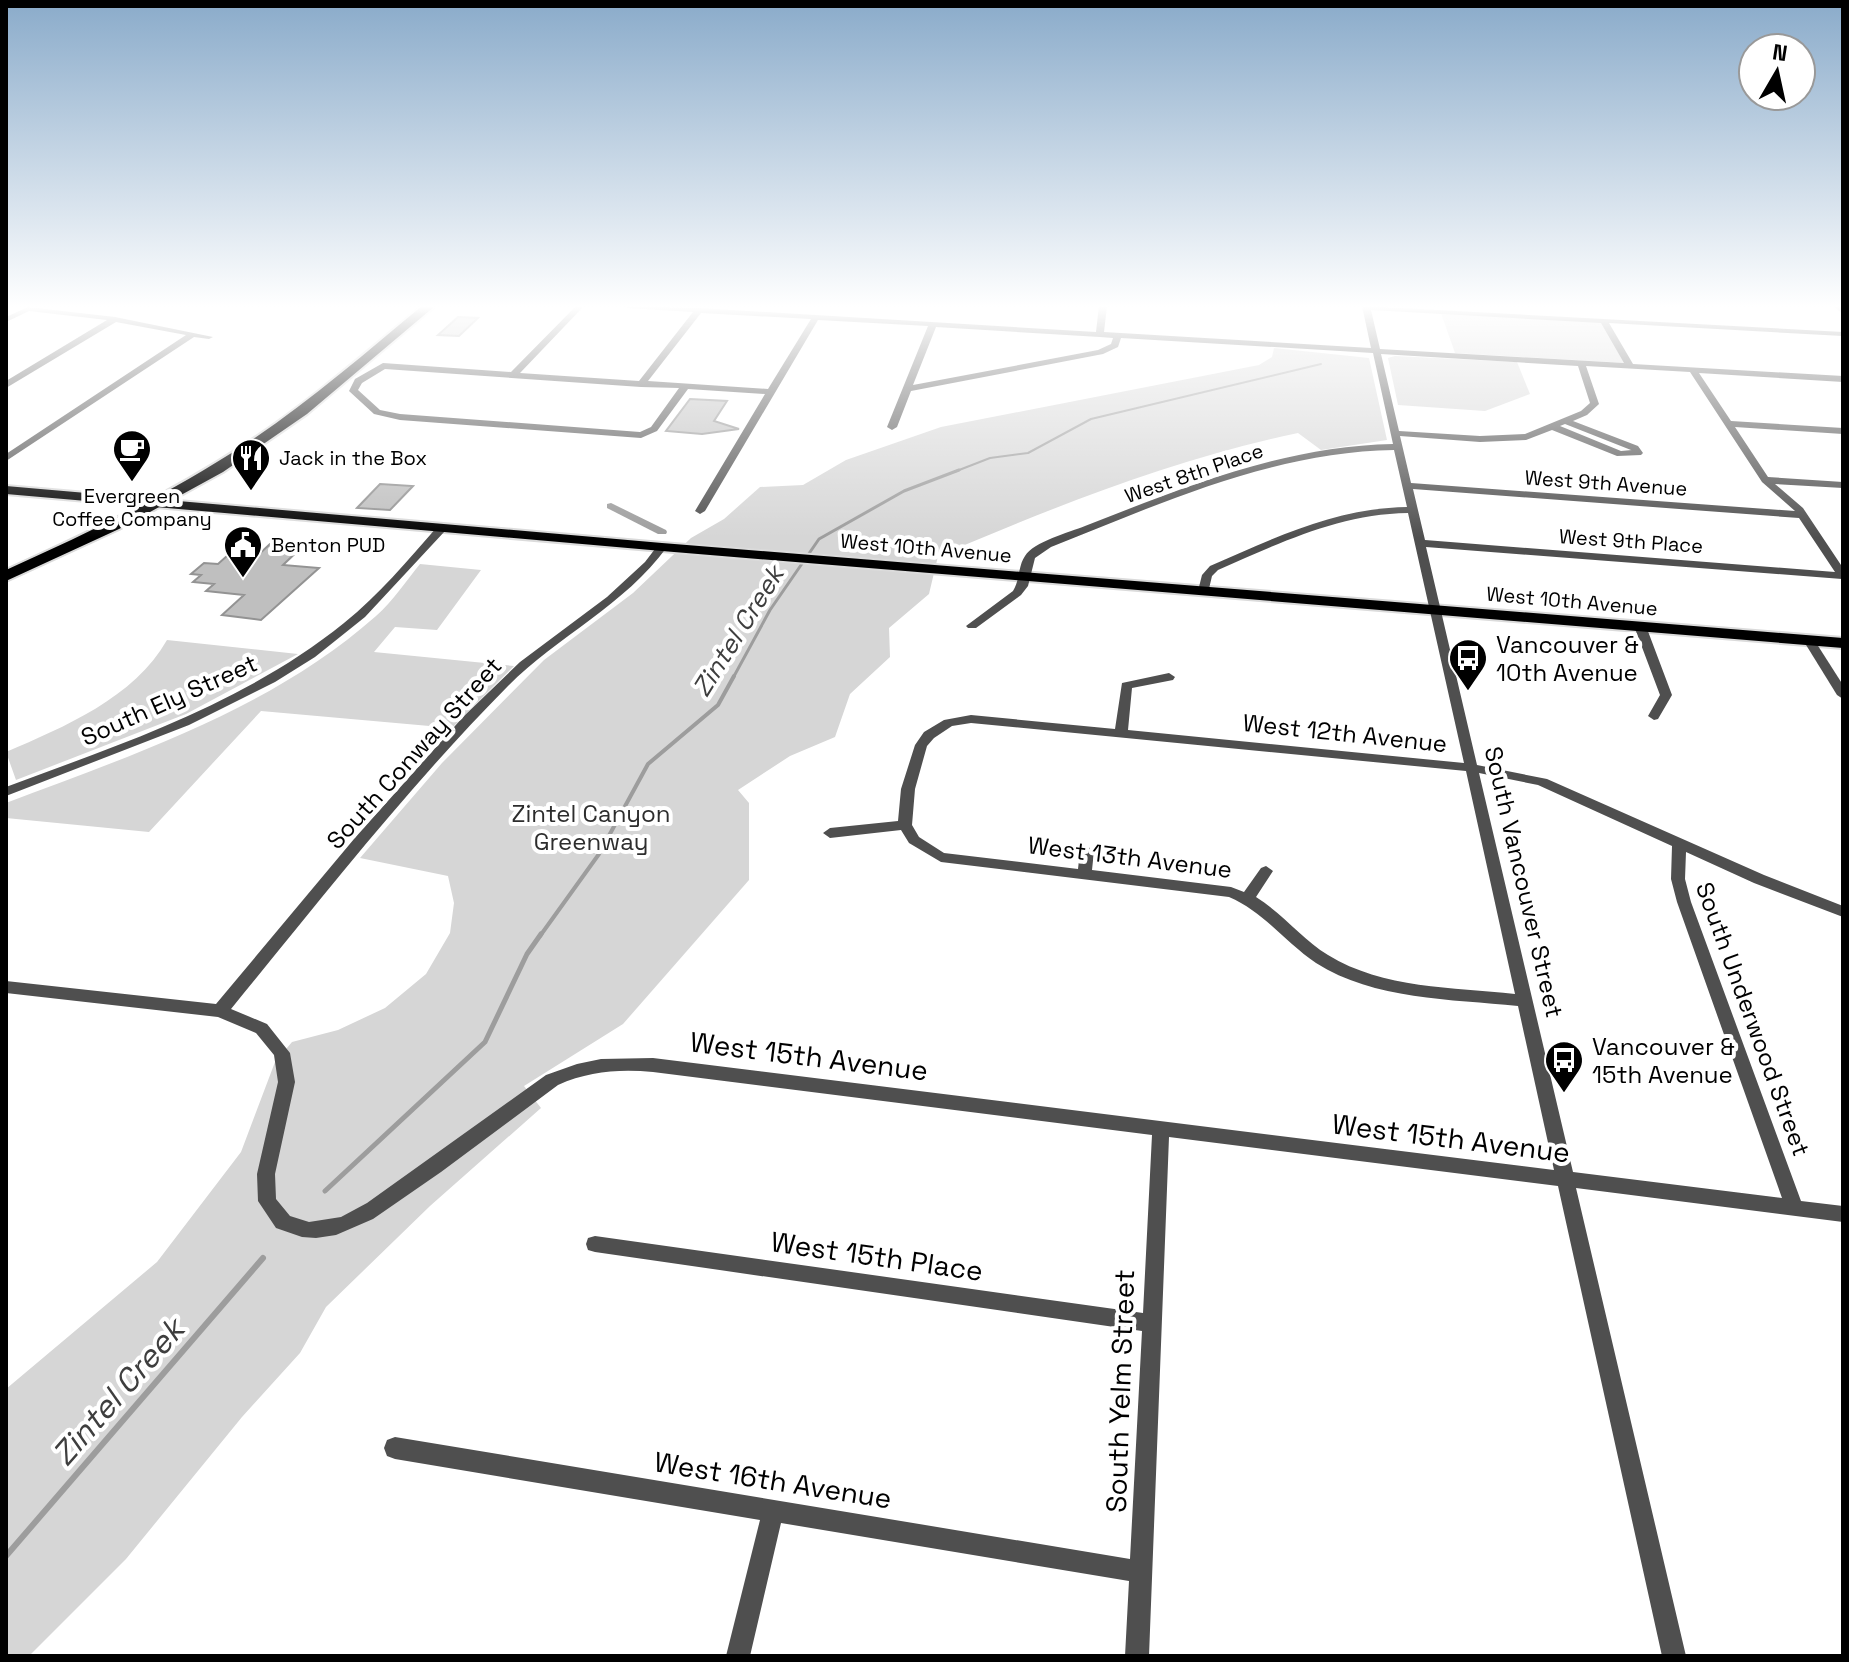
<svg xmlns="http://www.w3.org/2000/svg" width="1849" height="1662" font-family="'Space Grotesk',sans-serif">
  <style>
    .green { fill: #d6d6d6 }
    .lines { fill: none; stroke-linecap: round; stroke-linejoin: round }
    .stream-far4 { stroke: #9d9d9d; stroke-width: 2 }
    .stream-far3 { stroke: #9d9d9d; stroke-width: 3 }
    .stream-far2 { stroke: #9d9d9d; stroke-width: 4 }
    .stream-far1 { stroke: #9d9d9d; stroke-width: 5 }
    .stream { stroke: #9d9d9d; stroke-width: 6 }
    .canal { fill: #9d9d9d; fill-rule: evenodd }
    .building { fill: #bfbfbf; stroke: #939393; stroke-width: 2 }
    .major-casing { stroke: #dbdbdb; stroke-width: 4 }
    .highway-casing { stroke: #dbdbdb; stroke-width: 4 }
    .minor { fill: #4f4f4f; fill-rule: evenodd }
    .major { fill: #000; fill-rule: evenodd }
    .highway { fill: #000; fill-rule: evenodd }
    .labels { text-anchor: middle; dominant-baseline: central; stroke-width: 8; stroke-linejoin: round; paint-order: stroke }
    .far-poi-label { font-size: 20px; fill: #000; stroke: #fff; text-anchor: start }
    .far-street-label { font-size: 20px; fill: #000; stroke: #fff }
    .poi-label { font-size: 24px; fill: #000; stroke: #fff; text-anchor: start }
    .street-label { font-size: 24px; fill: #000; stroke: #fff }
    .park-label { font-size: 24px; fill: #2d2d2d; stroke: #fff }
    .water-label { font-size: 26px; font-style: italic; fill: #3e3e3e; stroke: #fff }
    .near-street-label { font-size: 28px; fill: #000; stroke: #fff }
    .near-water-label { font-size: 32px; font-style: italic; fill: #3e3e3e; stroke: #fff }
  </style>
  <rect width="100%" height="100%" fill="#fff"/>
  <g class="green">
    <polygon points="1441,313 1602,323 1626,363 1455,353"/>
    <path d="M1274 348 1369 358 1387 440 1321 450 1298 433C1172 459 1055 507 938 556L929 594 889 628 890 657 850 694 835 737 790 756 738 790 749 803V880L623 1024 524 1086 541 1108 430 1206 326 1307 300 1353 242 1417 126 1559 29 1656H6V1389L157 1262 241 1152 275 1062 292 1042 338 1030 385 1008 426 974 450 933 454 903 448 876 360 858 442 763 544 660 633 593 691 538 724 519 760 487 803 485 846 460 941 427 1259 365 1272 357Z"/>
    <polygon points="1395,356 1517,362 1530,394 1485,411 1398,405 1388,358"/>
    <path d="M420 564 481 570 437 630 395 627 374 652 514 666 452 728 261 711 149 832 6 818V803C135 754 271 709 376 616 393 601 406 581 420 564Z"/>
    <path d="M167 640 298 654 186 714 16 780 6 752C64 727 134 698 167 640Z"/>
  </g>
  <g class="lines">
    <polyline class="stream-far4" points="954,472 990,458 1028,453 1091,419 1321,364"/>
    <polyline class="stream-far3" points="733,678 770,610 819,539 904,491 959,470"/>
    <polyline class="stream-far2" points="540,936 599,854 648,764 718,705 734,676"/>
    <polyline class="stream-far1" points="325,1191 485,1042 527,954 541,934"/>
    <polyline class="stream" points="6,1556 263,1258"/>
    <polygon class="canal" points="611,503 666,530 667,532 666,534 658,534 607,508 607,504"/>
  </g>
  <g class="building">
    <polygon points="458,317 478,318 459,336 438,335"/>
    <polygon points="690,399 727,401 714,421 739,429 702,434 666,431"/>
    <polygon points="380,484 413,486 390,510 357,508"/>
    <polygon points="271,543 304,545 283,565 319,568 261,620 222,615 244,595 206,591 214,584 193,582 201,575 191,574 204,563 218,564 228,555 255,558"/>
  </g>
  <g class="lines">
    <defs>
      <polygon id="major" points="6,486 662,543 1843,638 1843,648 662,551 6,494"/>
      <path id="highway" d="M422 306H435L307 414 223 472 119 529 6 581V570C88 533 169 494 244 445 307 404 364 354 422 306Z"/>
    </defs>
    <use href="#major" class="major-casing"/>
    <use href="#highway" class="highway-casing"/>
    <g class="minor">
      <path d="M576 306H584L520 373 639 381 693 312 627 308 623 306 699 308 1096 332 1099 306H1107L1104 332 1371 348 1362 306 1843 332V336L1609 323 1633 364 1843 376V382L1699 373 1731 421 1843 428V434L1735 427 1768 477 1843 482V488L1775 484 1803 508 1843 568 1842 579 1426 547 1477 765 1547 779 1764 875 1843 906V917L1754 883 1686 852 1685 879 1691 902 1801 1201 1843 1206V1222L1576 1188 1686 1656H1662L1558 1186 1169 1137 1149 1656H1125L1129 1581 781 1523 750 1656H726L760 1520 395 1459 387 1456 384 1448 387 1440 395 1437 1130 1559 1142 1331 595 1252 588 1250 586 1244 588 1238 595 1236 1143 1313 1152 1135 653 1072C620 1069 589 1071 558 1085L441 1172 373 1219 336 1235 316 1238 302 1237 276 1228 258 1201 257 1174 278 1082 274 1055 256 1033 218 1017 6 993V981L216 1004 354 839 463 717 520 662 607 597 645 562 658 545 662 544 667 547C625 605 558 636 508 686 408 787 321 899 231 1009L267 1024 290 1053 295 1082 275 1174 276 1199 290 1216 309 1222 341 1217 367 1203 546 1075 577 1064 601 1059 653 1058 1554 1170 1518 1006C1451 999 1374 1000 1316 963 1285 942 1264 912 1229 897L941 862 909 843 901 830 830 838 823 833 830 828 898 821 901 789 915 745 924 732 944 720 971 715 1115 729 1122 683 1169 673 1175 677 1173 680 1132 688 1128 730 1464 763 1408 513C1339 514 1280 543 1218 570L1212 576 1208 593 1204 594 1198 591 1202 575 1210 566C1274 538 1336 508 1407 507L1394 450C1272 452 1162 503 1051 547L1035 558 1028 586 1021 595 976 628H968L966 626 1013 591C1020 580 1018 566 1025 556 1033 542 1070 532 1085 526 1185 487 1284 446 1393 444L1373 353 1121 338 1118 347 1103 354 911 391 897 427 892 430 887 427 928 326 818 320 705 511 700 514 695 511 765 394 688 389 657 431 641 438 400 420 374 414 349 391 355 379 383 363 511 372ZM1371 310 1601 323 1624 363 1380 349ZM701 313 811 319 768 389 648 381ZM936 327 1100 337 1113 338 1111 344 1098 350 913 385ZM1381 354 1578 366 1590 403 1581 411 1525 434 1480 436 1399 431ZM1586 366 1690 372 1762 482 1795 511 1411 483 1400 436 1480 442 1526 440 1552 430 1617 456 1641 455 1643 453 1638 446 1573 421 1587 415 1599 404ZM385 369 641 387 679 388 651 427 640 432 400 414 380 410 358 390 362 383ZM1565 424 1631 450H1632L1621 451 1560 426ZM1413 489 1799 518 1835 572 1425 540ZM971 723 1466 771 1515 994C1453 987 1383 989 1328 955 1302 939 1283 914 1256 897L1273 871 1266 866 1261 868 1244 892 1231 887 1092 870 1094 851 1087 846 1080 851 1078 869 944 853 919 837 912 825 915 789 927 746 934 738 952 726ZM1479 773 1538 785 1672 846 1671 879 1677 902 1782 1198 1573 1172Z"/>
      <polygon points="1833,306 1841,306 1843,314"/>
      <polygon points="28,307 115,317 213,337 209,339 194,337 6,461 6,454 186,335 116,322 6,388 6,381 107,320 29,311 6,322 6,317"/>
      <path d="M441 526 446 529 445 531 365 617 315 657 275 682 189 725 6 796V787C124 743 245 703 344 623 379 595 408 560 437 527Z"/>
      <polygon points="1640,623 1646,626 1672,695 1658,719 1654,720 1648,716 1660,695 1634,626"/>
      <polygon points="1809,636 1813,638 1843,685 1843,699 1837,695 1803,640"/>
    </g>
    <use href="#major" class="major"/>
    <use href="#highway" class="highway"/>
  </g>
  <linearGradient id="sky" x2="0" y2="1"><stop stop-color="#8aabca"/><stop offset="0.57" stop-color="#fff"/><stop offset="1" stop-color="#fff" stop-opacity="0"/></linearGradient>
  <rect width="1849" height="538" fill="url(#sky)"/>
  <defs>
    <symbol id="cafe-pin" viewBox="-11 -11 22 30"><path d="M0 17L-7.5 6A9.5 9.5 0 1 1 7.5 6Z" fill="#000" stroke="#fff"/><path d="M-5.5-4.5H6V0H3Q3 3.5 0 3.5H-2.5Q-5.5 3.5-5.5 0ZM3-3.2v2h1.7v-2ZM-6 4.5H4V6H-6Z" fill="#fff"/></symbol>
    <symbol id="restaurant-pin" viewBox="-11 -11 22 30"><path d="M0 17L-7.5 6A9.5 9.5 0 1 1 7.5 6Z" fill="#000" stroke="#fff"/><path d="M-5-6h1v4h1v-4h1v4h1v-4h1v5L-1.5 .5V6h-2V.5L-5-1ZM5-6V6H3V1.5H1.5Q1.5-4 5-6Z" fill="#fff"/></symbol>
    <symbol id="civic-pin" viewBox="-11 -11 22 30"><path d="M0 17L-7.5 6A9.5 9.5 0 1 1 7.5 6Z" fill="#000" stroke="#fff"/><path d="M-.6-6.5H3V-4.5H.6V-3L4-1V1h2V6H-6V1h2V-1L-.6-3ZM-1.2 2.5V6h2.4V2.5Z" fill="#fff"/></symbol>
    <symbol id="bus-pin" viewBox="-11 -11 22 30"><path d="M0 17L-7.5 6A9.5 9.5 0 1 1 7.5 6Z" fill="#000" stroke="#fff"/><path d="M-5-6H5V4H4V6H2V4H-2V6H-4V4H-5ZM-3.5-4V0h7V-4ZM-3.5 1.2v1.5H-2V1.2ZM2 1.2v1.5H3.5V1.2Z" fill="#fff"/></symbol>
  </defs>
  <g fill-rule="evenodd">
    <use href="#cafe-pin" x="110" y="427" width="44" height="60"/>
    <use href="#restaurant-pin" x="229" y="436" width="44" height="60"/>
    <use href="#civic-pin" x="221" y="523" width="44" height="60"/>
    <use href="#bus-pin" x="1446" y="636" width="44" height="60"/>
    <use href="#bus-pin" x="1542" y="1038" width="44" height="60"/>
  </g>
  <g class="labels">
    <g class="far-poi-label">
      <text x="279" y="458">Jack in the Box</text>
      <text x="132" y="496" text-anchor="middle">Evergreen<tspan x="132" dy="23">Coffee Company</tspan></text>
      <text x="271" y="545">Benton PUD</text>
    </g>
    <g class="far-street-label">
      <text transform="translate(1194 473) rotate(-19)">West 8th Place</text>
      <text transform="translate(1606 483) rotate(4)">West 9th Avenue</text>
      <text transform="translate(1631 541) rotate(4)">West 9th Place</text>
      <text transform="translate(926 548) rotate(5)">West 10th Avenue</text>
      <text transform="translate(1572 601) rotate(5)">West 10th Avenue</text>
    </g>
    <g class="poi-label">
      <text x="1496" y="644">Vancouver &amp;<tspan x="1496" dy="28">10th Avenue</tspan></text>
      <text x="1592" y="1046">Vancouver &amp;<tspan x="1592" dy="28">15th Avenue</tspan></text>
    </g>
    <g class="street-label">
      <text transform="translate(169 700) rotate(-24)">South Ely Street</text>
      <text transform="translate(1345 733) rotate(6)">West 12th Avenue</text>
      <text transform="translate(414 753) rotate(-48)">South Conway Street</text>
      <text transform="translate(1130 857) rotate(7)">West 13th Avenue</text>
      <text transform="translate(1524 882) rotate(77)">South Vancouver Street</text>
      <text transform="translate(1753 1019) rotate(70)">South Underwood Street</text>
    </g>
    <g class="park-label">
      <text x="591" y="813">Zintel Canyon<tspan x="591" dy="28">Greenway</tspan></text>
    </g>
    <g class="water-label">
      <text transform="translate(738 631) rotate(-58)">Zintel Creek</text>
    </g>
    <g class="near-street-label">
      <text transform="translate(809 1056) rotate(7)">West 15th Avenue</text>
      <text transform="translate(1451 1138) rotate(7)">West 15th Avenue</text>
      <text transform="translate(877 1256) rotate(8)">West 15th Place</text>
      <text transform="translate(1120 1391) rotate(-88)">South Yelm Street</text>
      <text transform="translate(773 1480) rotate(9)">West 16th Avenue</text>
    </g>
    <g class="near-water-label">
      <text transform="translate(118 1392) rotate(-49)">Zintel Creek</text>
    </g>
  </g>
  <rect width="1849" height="1662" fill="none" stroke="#000000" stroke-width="16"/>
  <g transform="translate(1777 72) rotate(9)"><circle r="38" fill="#ffffff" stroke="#999999" stroke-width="2"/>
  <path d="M0-6L14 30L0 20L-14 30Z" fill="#000000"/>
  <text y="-12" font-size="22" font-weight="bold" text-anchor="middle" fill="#000000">N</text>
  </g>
</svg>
